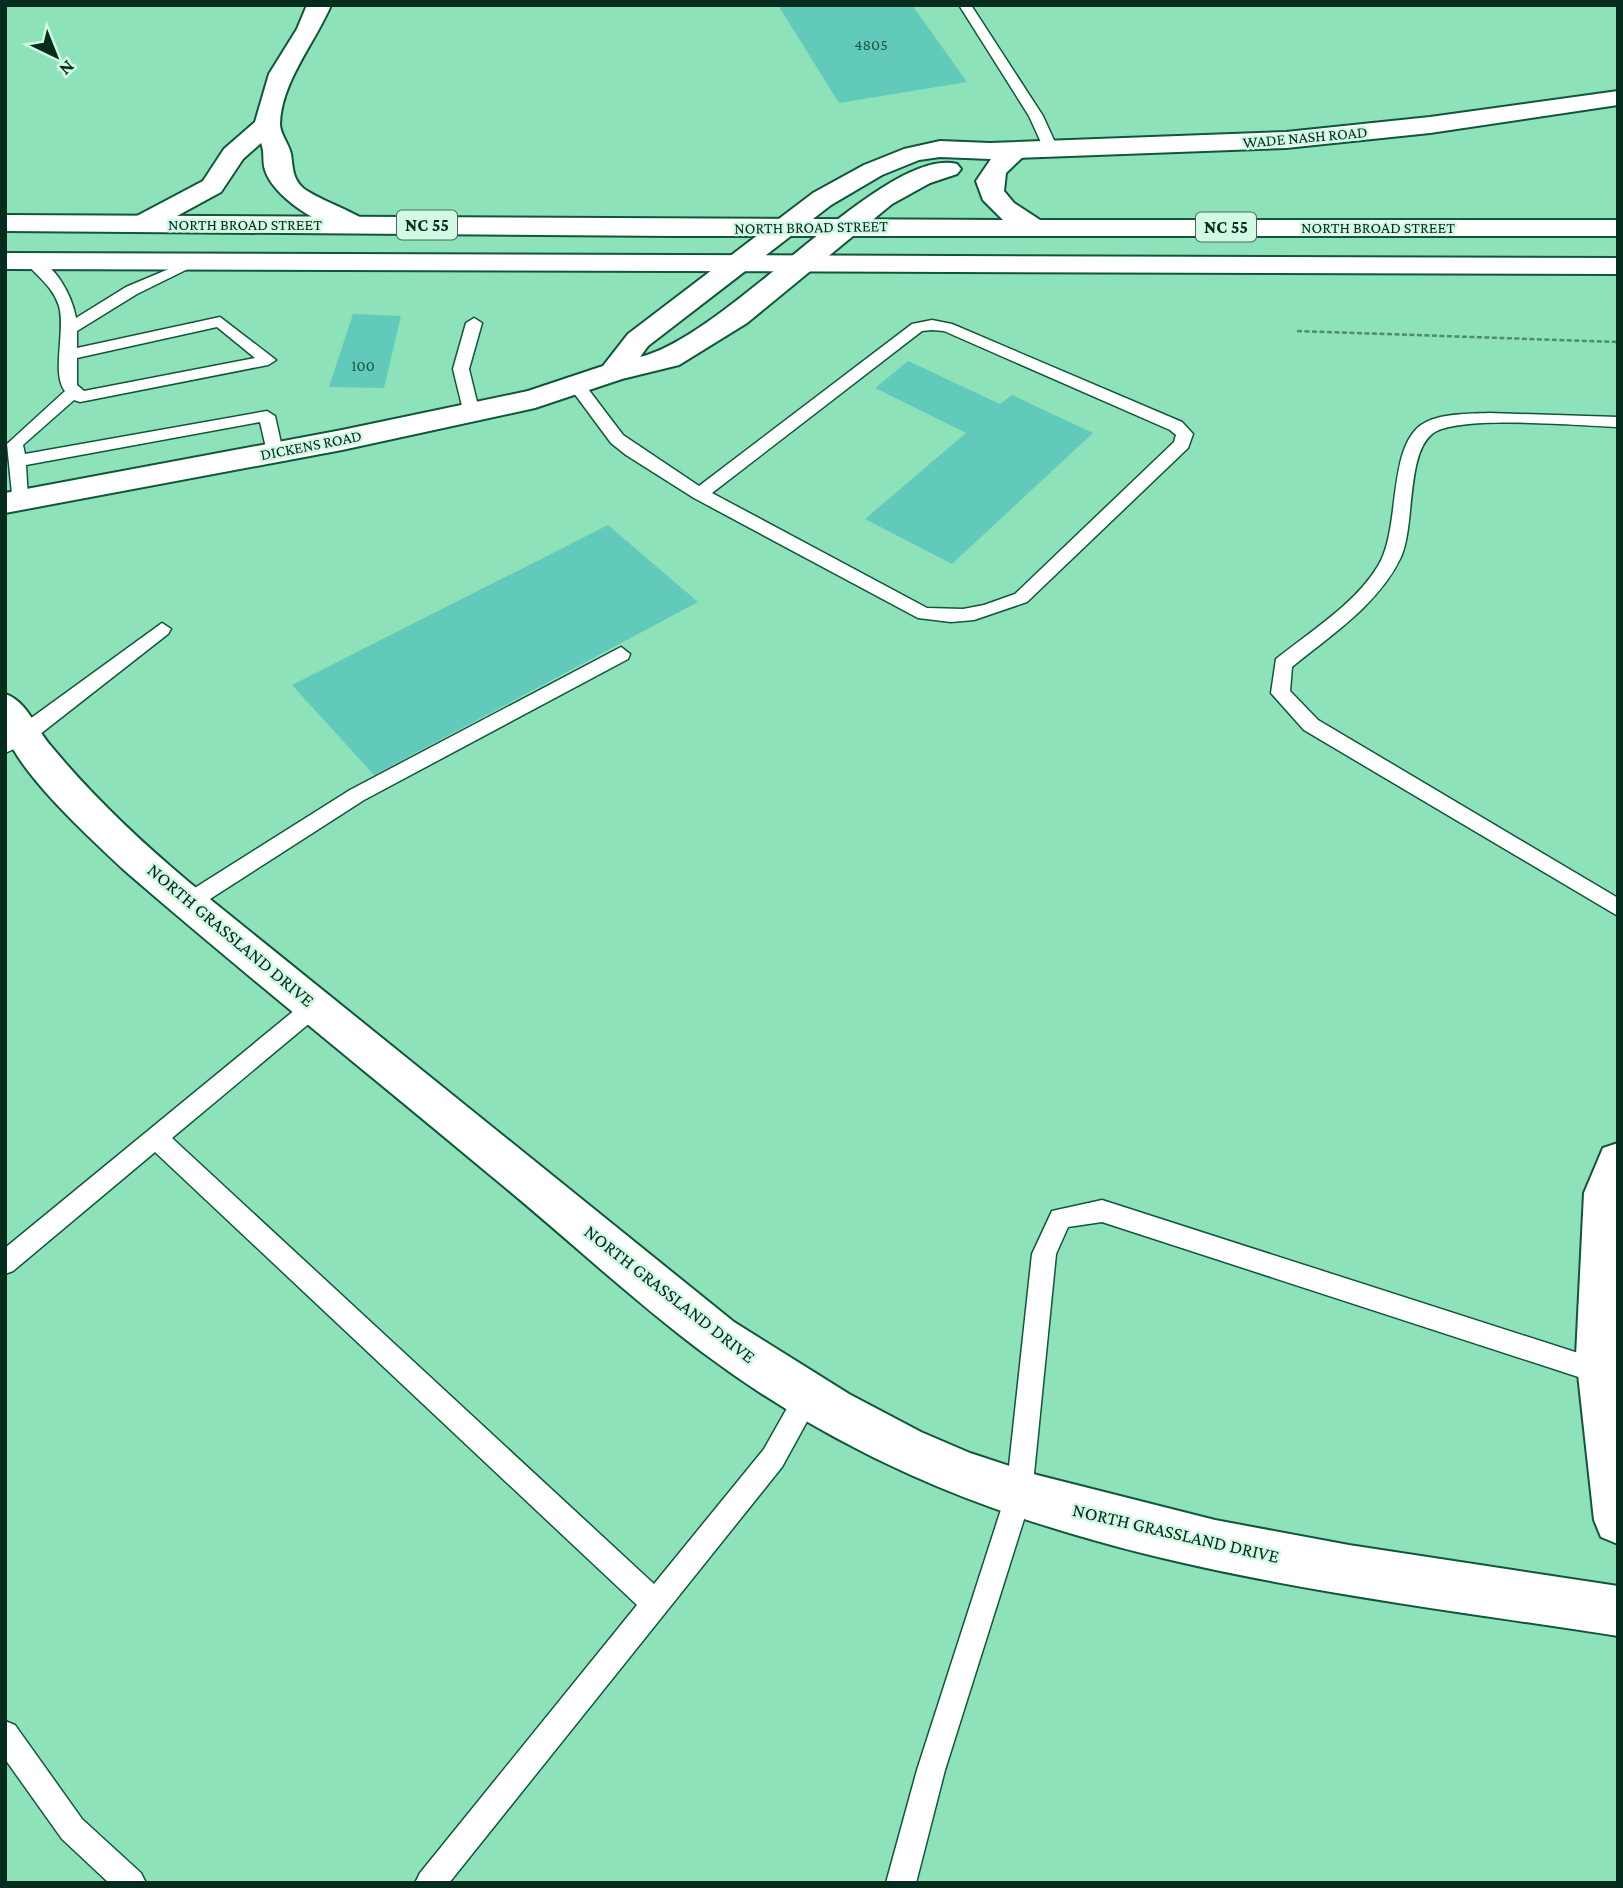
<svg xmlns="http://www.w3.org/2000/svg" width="1623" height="1888" font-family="'Crimson Pro',serif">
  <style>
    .building { fill: #61caba }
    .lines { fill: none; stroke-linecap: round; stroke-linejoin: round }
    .service-casing { stroke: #10563b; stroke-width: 3 }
    .minor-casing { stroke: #10563b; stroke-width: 4 }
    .trunk-casing { stroke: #10563b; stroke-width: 4 }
    .path { stroke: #4d8b6f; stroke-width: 2.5; stroke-dasharray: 5 2.5; stroke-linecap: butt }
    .service { fill: #fff; fill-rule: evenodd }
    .minor { fill: #fff; fill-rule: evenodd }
    .trunk { fill: #fff; fill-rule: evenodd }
    .labels { text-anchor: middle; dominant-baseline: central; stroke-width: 5; stroke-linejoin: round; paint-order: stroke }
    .number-label { font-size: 16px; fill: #1d5444 }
    .far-street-label { font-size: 16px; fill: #062c1d; stroke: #d1f9e4 }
    .shield { fill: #d1f9e4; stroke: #436a59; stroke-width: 2 }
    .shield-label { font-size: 18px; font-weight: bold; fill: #062c1d }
    .street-label { font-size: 19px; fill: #062c1d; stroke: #d1f9e4 }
  </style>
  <rect width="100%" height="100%" fill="#8ee2b9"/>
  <g class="building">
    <polygon points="778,5 912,5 967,82 839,103"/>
    <polygon points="353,314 401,316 384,388 329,387"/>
    <polygon points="908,361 1000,404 1012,395 1093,433 952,564 865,519 966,433 875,388"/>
    <polygon points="608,525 698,602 374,775 292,685"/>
  </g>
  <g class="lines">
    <defs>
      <g id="service">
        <polygon points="959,5 971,5 1043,116 1058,149 1056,152 1044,149 1029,116"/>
        <path d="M33 258C56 264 72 296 76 318L126 287 195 258 202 262 137 294 77 331V348L220 317 276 360 268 365 80 402 74 400 23 445 25 454 267 411 275 416 283 452 281 456 275 457 267 452 260 422 26 465 28 500 19 506 13 504 7 444 65 391C51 374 66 330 59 306 53 286 37 277 26 262ZM217 327 255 358 84 391 77 385V358Z"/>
        <polygon points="474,318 482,323 469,369 479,410 471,415 463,410 453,369 466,323"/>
        <path d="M932 320 952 324 1182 422 1193 434 1188 448 1027 602 974 620 951 622 918 618 694 498 626 455 611 443 568 385 570 381H582L623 435 699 486 912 324ZM932 330 944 331 1170 430 1176 435 1174 442 1015 594 984 605 963 609 927 608 712 493 922 331Z"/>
        <path d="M1489 413 1618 417V427C1582 426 1456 414 1432 434 1406 455 1415 526 1401 557 1379 604 1331 635 1292 667L1290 691 1318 720 1618 898V916L1304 730 1271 693 1276 659C1311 631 1355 604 1378 566 1401 529 1387 450 1421 425 1439 413 1468 414 1489 413Z"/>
        <polygon points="162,623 171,629 168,634 30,742 5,753 5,737"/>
        <polygon points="621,647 630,654 628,659 364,800 196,908 182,908 179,902 182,896 350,790"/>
        <polygon points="315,997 323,1000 326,1006 323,1012 172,1138 654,1584 764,1449 799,1387 808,1384 817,1387 821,1396 782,1467 449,1883 415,1883 420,1873 637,1605 155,1152 13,1271 5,1274 5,1248 307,1000"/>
        <polygon points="1102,1200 1603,1361 1612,1365 1615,1373 1612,1381 1603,1385 1102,1222 1068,1227 1056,1254 1032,1494 945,1770 916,1883 886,1883 917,1770 1006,1494 1032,1254 1052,1211"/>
        <polygon points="5,1721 15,1725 82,1819 141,1873 146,1883 109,1883 62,1839 5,1759"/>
      </g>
      <g id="minor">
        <path d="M307 5H331C315 43 281 82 280 124 280 134 289 144 291 154 293 167 292 178 303 188 318 200 362 214 368 224L364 230C335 237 274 200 265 170 262 161 265 152 261 143L243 159 221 192 153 229H135L131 223 135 217 203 181 224 149 255 122 269 74 297 29Z"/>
        <path d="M1618 91V105L1430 133 1286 148 990 159 940 157 919 160 882 175 831 205 648 346 640 357C729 336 885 145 957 164L961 169 957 174 930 183 892 204 747 323 679 365 622 379 535 408 342 450 5 513V493L342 430 528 391 603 366 628 334 813 193 864 165 904 149 940 141 990 143 1286 132 1430 117Z"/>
        <path d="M5 694C27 701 36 729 51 746 93 797 140 841 190 883L734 1322 849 1394 921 1432 970 1453 1037 1475 1215 1520 1349 1545 1618 1586V1636C1381 1599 1132 1574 911 1475 839 1443 766 1400 702 1352 629 1297 561 1233 490 1175 368 1073 244 974 124 870 90 838 25 779 7 737 2 726 5 707 5 694Z"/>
        <polygon points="1618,1143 1618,1544 1601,1537 1594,1520 1576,1356 1584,1193 1603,1148"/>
      </g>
      <g id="trunk">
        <polygon points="1017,142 1026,145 1030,150 1006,173 1004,191 1014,203 1040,220 1618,220 1618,236 673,236 5,231 5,215 1003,220 983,200 976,181 993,156"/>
        <polygon points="5,253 1618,258 1618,274 5,269"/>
      </g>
    </defs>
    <use href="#service" class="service-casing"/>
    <use href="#minor" class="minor-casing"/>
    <use href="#trunk" class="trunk-casing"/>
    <polyline class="path" points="1297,331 1618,342"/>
    <use href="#service" class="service"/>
    <use href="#minor" class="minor"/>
    <use href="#trunk" class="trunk"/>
  </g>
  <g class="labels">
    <g class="number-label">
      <text x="871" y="44">4805</text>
      <text x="363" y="365">100</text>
    </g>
    <g class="far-street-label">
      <text transform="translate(1305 137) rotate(-5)">WADE NASH ROAD</text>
      <text x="245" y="224">NORTH BROAD STREET</text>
      <text transform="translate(811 227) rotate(-1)">NORTH BROAD STREET</text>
      <text x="1378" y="227">NORTH BROAD STREET</text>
      <text transform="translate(311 445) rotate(-11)">DICKENS ROAD</text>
    </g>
    <g class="shield">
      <rect x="397" y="210.5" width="60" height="29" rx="5"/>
      <rect x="1196" y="212.5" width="60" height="29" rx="5"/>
    </g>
    <g class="shield-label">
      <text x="427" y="225">NC 55</text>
      <text x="1226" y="227">NC 55</text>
    </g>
    <g class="street-label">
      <text transform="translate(231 935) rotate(40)">NORTH GRASSLAND DRIVE</text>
      <text transform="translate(670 1294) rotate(38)">NORTH GRASSLAND DRIVE</text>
      <text transform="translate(1176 1533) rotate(13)">NORTH GRASSLAND DRIVE</text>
    </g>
  </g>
  <rect width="1623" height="1888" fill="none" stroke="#062c1d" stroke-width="14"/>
  <g transform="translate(56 56) rotate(137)" stroke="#d1f9e4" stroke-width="5" paint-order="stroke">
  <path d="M0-5L12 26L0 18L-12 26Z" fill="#062c1d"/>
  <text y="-10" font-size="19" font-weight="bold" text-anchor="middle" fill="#062c1d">N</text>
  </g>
</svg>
